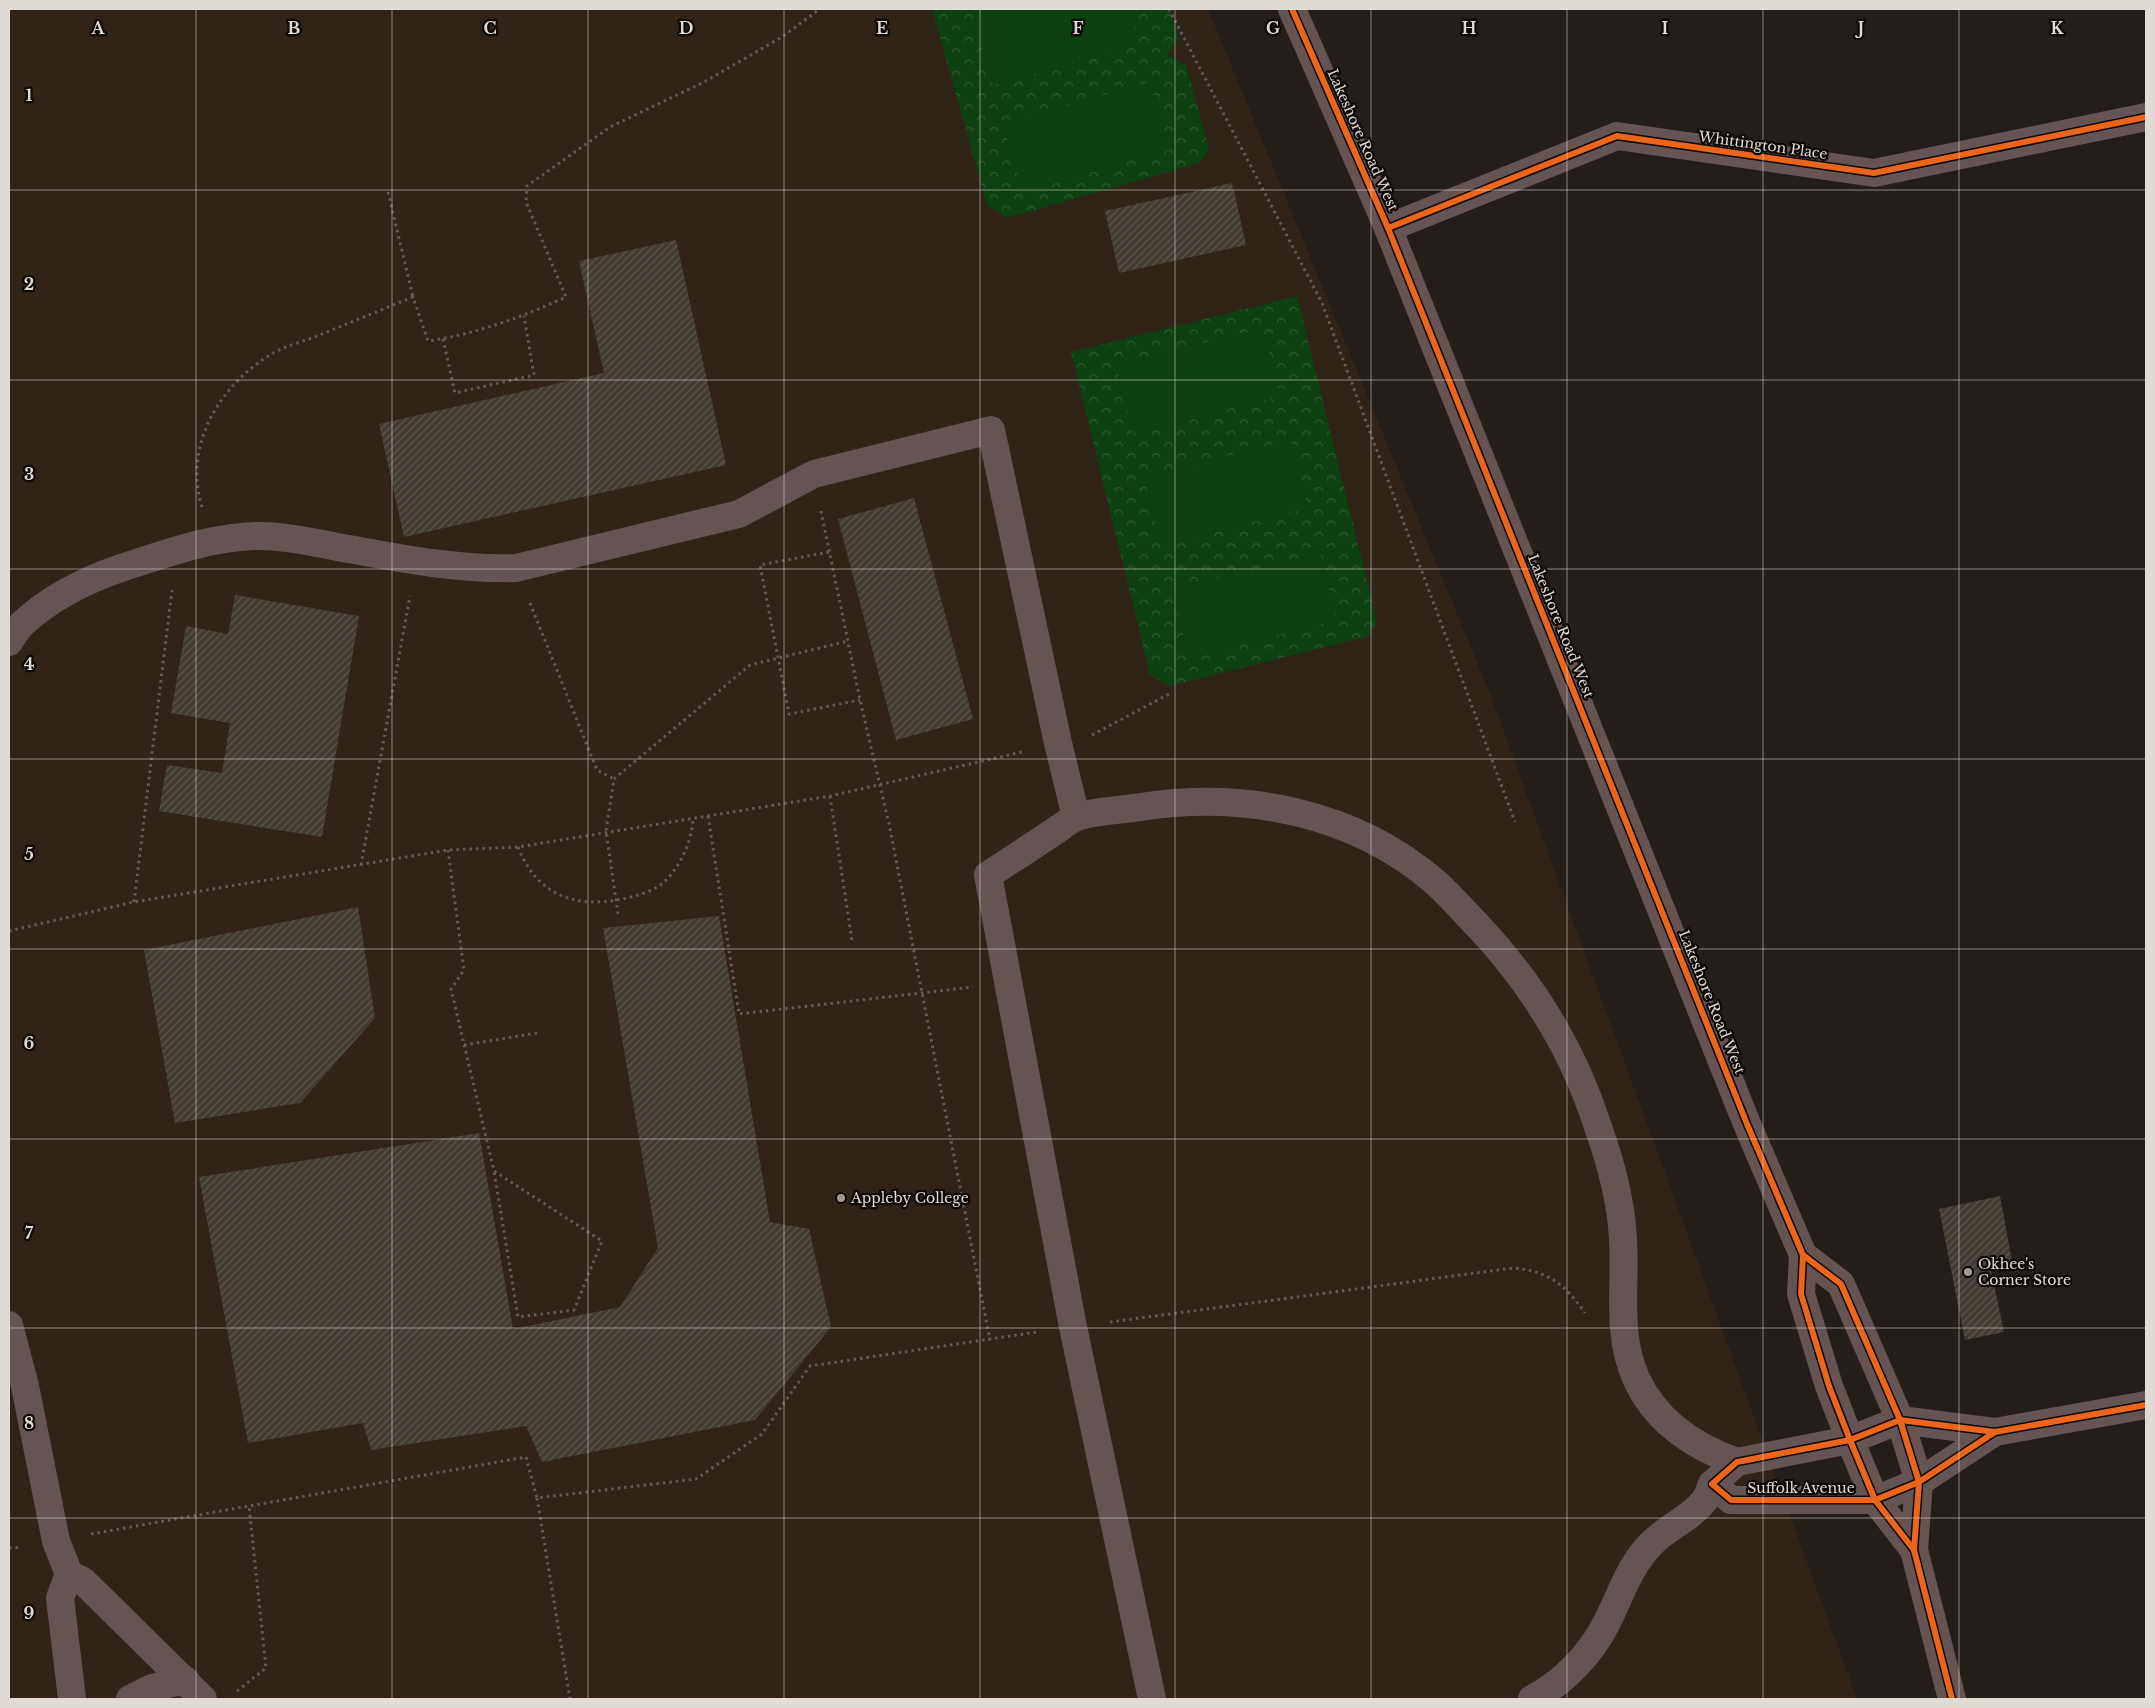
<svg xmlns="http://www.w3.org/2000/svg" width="2155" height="1708" font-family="'Libre Baskerville',serif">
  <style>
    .education { fill: #302318 }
    .park { fill: url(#park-crowns) }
    .garden { fill: #0d410f }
    .building { fill: url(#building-hatch) }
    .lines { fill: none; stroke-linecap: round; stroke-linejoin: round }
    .path { stroke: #655a59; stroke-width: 3; stroke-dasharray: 2.5 4; stroke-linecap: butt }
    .minor { stroke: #655454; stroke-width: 28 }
    .major { stroke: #665452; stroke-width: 28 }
    .cycleway-casing { stroke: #0d0906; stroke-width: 9 }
    .cycleway { stroke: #eb651d; stroke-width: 6 }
    .grid { fill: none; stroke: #e0dbd4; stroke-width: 1; stroke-opacity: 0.55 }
    .poi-dot { fill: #9e9993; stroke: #0d0906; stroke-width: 2 }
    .labels { text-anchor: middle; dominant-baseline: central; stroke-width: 4.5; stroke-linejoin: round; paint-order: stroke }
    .street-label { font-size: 14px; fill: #e0dbd4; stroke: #0d0906 }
    .poi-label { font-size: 14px; fill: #e0dbd4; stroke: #0d0906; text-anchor: start }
    .grid-label { font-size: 16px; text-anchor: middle; font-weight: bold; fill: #e0dbd4; stroke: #0d0906; stroke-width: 4.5; stroke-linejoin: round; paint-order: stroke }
  </style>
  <defs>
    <pattern id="park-crowns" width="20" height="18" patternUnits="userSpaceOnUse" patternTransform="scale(1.25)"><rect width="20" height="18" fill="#0d410f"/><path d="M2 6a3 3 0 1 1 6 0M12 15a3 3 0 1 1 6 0" fill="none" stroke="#305c31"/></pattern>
    <pattern id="building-hatch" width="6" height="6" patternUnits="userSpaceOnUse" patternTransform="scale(1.25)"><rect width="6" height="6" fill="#423b32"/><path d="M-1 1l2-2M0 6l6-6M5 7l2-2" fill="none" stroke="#5d574f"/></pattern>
  </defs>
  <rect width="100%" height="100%" fill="#231e19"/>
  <polygon class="education" points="9,9 1208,9 1491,696 1857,1699 9,1699"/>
  <g class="park">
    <polygon points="932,9 1170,9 1178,38 1168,55 1186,65 1209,149 1200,163 1007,218 987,205"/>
    <polygon points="1297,296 1377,622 1369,636 1170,686 1150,675 1071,352"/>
  </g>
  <g class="garden">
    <polygon points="1006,9 1129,9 1139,44 993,85 974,18"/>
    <polygon points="1150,82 1169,150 1023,192 1003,124"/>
    <polygon points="1263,328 1280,396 1133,433 1116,365"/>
    <polygon points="1291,440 1308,508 1161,545 1144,477"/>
    <polygon points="1320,553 1336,620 1189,658 1172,589"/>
  </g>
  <g class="building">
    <polygon points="1232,183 1246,245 1119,273 1105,211"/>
    <polygon points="676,240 726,465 404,537 379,424 604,373 579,261"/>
    <polygon points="914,498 973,719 896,740 838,519"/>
    <polygon points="235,595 359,616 322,837 159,811 167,765 222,773 230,723 171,713 186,626 228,634"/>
    <polygon points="358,907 375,1018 300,1103 175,1123 144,950"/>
    <polygon points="719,916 770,1222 809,1229 831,1327 755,1420 542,1462 526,1426 371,1450 363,1423 248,1443 199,1177 479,1133 513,1329 620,1307 658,1248 603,928"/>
    <polygon points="2000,1196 2012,1261 1990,1265 2004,1332 1965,1340 1939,1209"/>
  </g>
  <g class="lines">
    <g class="path">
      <polyline points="1169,9 1322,303 1515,822"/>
      <polyline points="388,192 413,297"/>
      <polyline points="443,339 455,393 534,375 524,316"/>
      <path d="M202 507C183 446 219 386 270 355 284 346 302 342 317 336 349 323 381 310 413 297L428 341C476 334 522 317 566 297L526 202 527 186 610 127 704 82 782 37 820 9"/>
      <polyline points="821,511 860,700 889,824 990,1340"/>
      <polyline points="829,552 760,565 789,714 860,700"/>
      <polyline points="530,603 597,770 614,779"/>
      <polyline points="1092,735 1169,694"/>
      <polyline points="830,796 852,941"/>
      <polyline points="708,816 739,1014 973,987"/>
      <path d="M518 847C536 894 574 909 622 899 636 896 653 892 664 882 681 866 692 841 693 818"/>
      <polyline points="448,850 464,970 451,989 494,1171 602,1241 574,1310 518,1317 494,1171"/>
      <polyline points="361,865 410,596"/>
      <polyline points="134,902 172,590"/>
      <polyline points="618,914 606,831 614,779 750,665 848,641"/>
      <polyline points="9,931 134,902 448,850 518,847 830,796 1022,752"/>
      <polyline points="464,1045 537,1033"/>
      <path d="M1110 1322 1513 1268C1548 1271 1565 1284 1585 1313"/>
      <polyline points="537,1498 570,1699"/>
      <polyline points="91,1534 526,1457 537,1498 696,1479 762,1434 810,1366 1037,1332"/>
      <polyline points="9,1548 21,1547"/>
      <polyline points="237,1691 266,1668 249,1506"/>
    </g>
    <g class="minor">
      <polyline points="1388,228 1617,136 1874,173 2146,117"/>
      <path d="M9 642C13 636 17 629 22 624 50 598 88 579 124 567 168 553 214 536 260 536 288 536 316 543 343 548 400 558 457 570 516 568L739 514 814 474 991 430 1058 743 1076 817"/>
      <polyline points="9,1325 25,1386 56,1541 69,1574 60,1598 72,1699"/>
      <polyline points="1995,1432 1919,1482 1875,1500 1731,1500 1712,1484 1737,1462 1850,1440 1900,1420 1995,1432 2146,1405"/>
      <polyline points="69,1574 83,1581 203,1699"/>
      <polyline points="130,1699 152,1688 185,1680"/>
      <path d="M1152 1699 1073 1327 988 875C1010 861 1031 847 1052 833 1060 828 1069 820 1077 817 1094 811 1123 810 1141 807 1244 791 1354 812 1435 882 1451 896 1465 913 1480 928 1533 985 1573 1050 1597 1124 1610 1160 1621 1200 1623 1239 1626 1285 1616 1334 1636 1378 1655 1421 1695 1447 1737 1462"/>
      <path d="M1532 1699C1563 1683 1590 1655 1606 1624 1620 1597 1629 1566 1651 1544 1667 1527 1690 1519 1704 1501 1708 1496 1710 1489 1712 1484"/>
    </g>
    <g class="major">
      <polyline points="1292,9 1388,228 1747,1124 1803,1255 1801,1294 1829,1386 1850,1440 1875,1500 1914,1550"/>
      <polyline points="1803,1255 1841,1284 1900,1420 1919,1482 1914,1550 1952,1699"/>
    </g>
    <defs>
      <g id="cycleway">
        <polyline points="1292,9 1388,228 1747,1124 1803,1255 1801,1294 1829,1386 1850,1440 1875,1500 1914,1550"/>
        <polyline points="1388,228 1617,136 1874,173 2146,117"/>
        <polyline points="1803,1255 1841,1284 1900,1420 1919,1482 1914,1550 1952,1699"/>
        <polyline points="1995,1432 1919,1482 1875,1500 1731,1500 1712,1484 1737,1462 1850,1440 1900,1420 1995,1432 2146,1405"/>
      </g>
    </defs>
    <use href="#cycleway" class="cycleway-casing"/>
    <use href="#cycleway" class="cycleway"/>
  </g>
  <path class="grid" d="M196 9V1699M392 9V1699M588 9V1699M784 9V1699M980 9V1699M1175 9V1699M1371 9V1699M1567 9V1699M1763 9V1699M1959 9V1699M9 190H2146M9 380H2146M9 569H2146M9 759H2146M9 949H2146M9 1139H2146M9 1328H2146M9 1518H2146"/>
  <g class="poi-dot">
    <circle cx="841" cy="1198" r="5"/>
    <circle cx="1968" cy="1272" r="5"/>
  </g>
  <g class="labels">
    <g class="street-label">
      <text transform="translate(1363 140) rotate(66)">Lakeshore Road West</text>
      <text transform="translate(1763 145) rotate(8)">Whittington Place</text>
      <text transform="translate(1561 626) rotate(68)">Lakeshore Road West</text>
      <text transform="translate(1712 1002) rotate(68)">Lakeshore Road West</text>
      <text x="1801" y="1488">Suffolk Avenue</text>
    </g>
    <g class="poi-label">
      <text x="851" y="1198">Appleby College</text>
      <text x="1978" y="1264">Okhee's<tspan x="1978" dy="16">Corner Store</tspan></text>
    </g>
  </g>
  <g class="grid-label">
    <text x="98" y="34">A</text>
    <text x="294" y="34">B</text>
    <text x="490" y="34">C</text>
    <text x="686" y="34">D</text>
    <text x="882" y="34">E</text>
    <text x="1078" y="34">F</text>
    <text x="1273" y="34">G</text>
    <text x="1469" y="34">H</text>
    <text x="1665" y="34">I</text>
    <text x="1861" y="34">J</text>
    <text x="2057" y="34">K</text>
    <text x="29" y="101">1</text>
    <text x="29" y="290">2</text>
    <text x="29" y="480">3</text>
    <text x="29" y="670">4</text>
    <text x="29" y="860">5</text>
    <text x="29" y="1049">6</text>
    <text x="29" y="1239">7</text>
    <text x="29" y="1429">8</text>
    <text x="29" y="1619">9</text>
  </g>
  <rect width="2155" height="1708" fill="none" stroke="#e0dbd4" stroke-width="20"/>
</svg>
